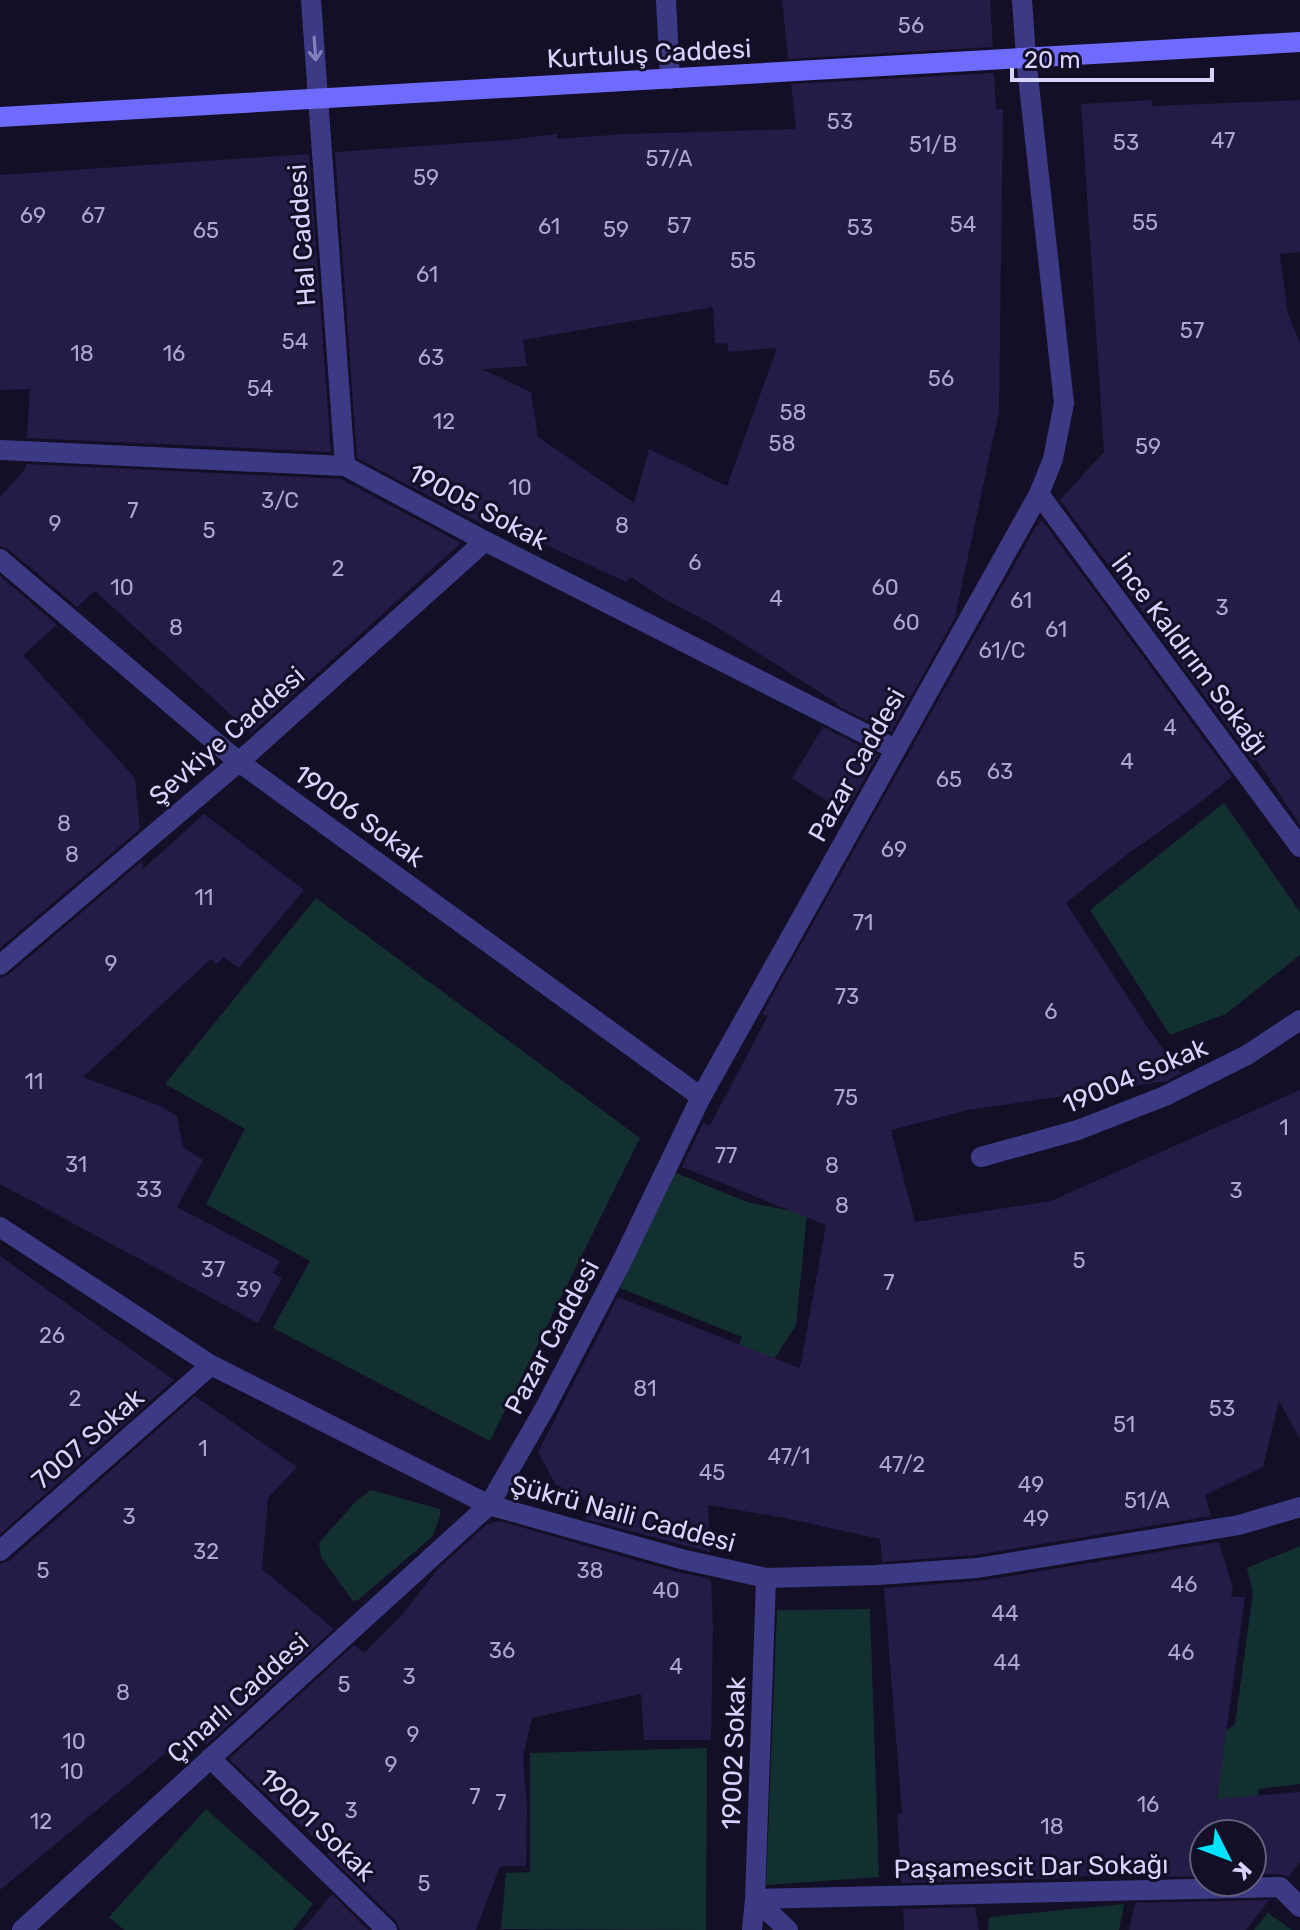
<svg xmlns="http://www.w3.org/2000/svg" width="1300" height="1930" font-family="Rubik,sans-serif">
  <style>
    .green { fill: #12302f }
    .building { fill: #241b47; fill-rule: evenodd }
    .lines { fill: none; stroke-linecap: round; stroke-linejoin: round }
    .service { stroke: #3d3a85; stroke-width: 20 }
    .pedestrian { stroke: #3d3a85; stroke-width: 20 }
    .minor { stroke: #3d3a85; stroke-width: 20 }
    .secondary { stroke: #6f6bff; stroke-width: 20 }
    .oneway { stroke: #837fbc }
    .labels { text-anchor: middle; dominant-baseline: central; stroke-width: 6; stroke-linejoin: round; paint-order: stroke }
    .number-label { font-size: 22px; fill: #aca6d1 }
    .street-label { font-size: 26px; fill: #d9d4ff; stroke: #130f26 }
  </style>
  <rect width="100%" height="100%" fill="#130f26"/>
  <g class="green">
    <polygon points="1224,803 1300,912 1300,955 1226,1014 1170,1035 1090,910"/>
    <polygon points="316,898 640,1138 490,1441 273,1328 310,1261 206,1204 245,1129 165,1084"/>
    <polygon points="674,1172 747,1202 807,1214 796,1326 756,1385 717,1407 742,1337 620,1288"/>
    <polygon points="371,1490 440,1509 440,1516 432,1537 358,1600 353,1601 321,1557 319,1543 357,1500"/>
    <polygon points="1300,1546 1300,1784 1258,1789 1261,1861 1252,1834 1213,1834 1209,1743 1235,1724 1253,1593 1247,1568"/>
    <polygon points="870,1609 879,1877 766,1885 777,1610"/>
    <polygon points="707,1748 706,1930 501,1929 506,1873 530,1872 530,1753"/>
    <polygon points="206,1809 313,1904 293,1930 124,1930 109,1917"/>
    <polygon points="1124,1904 1119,1930 988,1930 989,1917"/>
    <polygon points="1268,1913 1292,1930 1254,1930"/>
  </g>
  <g class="building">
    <polygon points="782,0 990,0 993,47 788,59"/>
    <path d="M994 73 996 109H1003L999 411 955 617 956 616 891 732 836 705 837 703 712 624 661 597 631 577 626 582 540 542 538 544 489 518 482 524 357 458 335 152 507 140 557 134V139L625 134 796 129 791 84ZM713 307 715 343 728 344V352L777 348 727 486 649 449 634 503 538 437 531 392 482 369 527 366 523 340Z"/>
    <polygon points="1152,100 1152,106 1300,100 1300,252 1280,254 1288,314 1300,343 1300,825 1256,759 1253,761 1060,500 1104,452 1081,104"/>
    <polygon points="309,154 331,452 27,438 30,389 0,390 0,175"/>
    <polygon points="26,464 341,479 461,543 251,733 95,591 77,607 8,549 0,546 0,497 25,469"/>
    <polygon points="1042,520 1232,777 1194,807 1125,856 1066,903 1148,1028 1181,1073 1167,1081 968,1110 891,1130 915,1222 1051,1201 1300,1090 1300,1439 1279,1401 1263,1467 1205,1495 1211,1516 976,1555 882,1562 880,1539 785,1518 708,1505 710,1552 585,1519 591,1503 555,1484 538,1452 618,1297 800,1368 826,1225 682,1167 703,1123 710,1125 768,1016 762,1014 1035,528"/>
    <polygon points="0,576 57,625 23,655 135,778 140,829 0,948"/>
    <polygon points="823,727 878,755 845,813 792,778"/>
    <polygon points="204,814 304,890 239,968 223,957 217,964 211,959 83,1077 160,1106 177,1116 183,1147 203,1160 177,1207 280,1261 273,1273 282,1278 258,1323 0,1184 0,978 8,975 142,861 143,869"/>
    <polygon points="0,1256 174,1380 0,1534"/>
    <polygon points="195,1396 297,1467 268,1498 262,1569 334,1629 206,1745 191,1732 0,1890 0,1564 9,1561"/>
    <polygon points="500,1521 677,1572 711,1579 713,1628 711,1740 644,1740 641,1694 532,1718 523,1757 527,1808 526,1866 500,1866 476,1930 400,1930 396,1921 327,1854 329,1851 286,1813 229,1759 354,1645 364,1653 401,1616 438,1569 487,1524"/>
    <polygon points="1219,1542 1233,1589 1231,1597 1245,1597 1217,1799 1300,1792 1300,1862 1288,1877 1280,1874 1252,1875 1252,1834 1204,1834 1204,1876 1142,1877 1143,1872 1047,1879 901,1883 897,1814 902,1813 884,1588 979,1581"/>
    <polygon points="332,1894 368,1930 302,1930"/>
    <polygon points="1269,1900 1246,1930 1129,1930 1135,1903"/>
    <polygon points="975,1907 979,1930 904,1930 903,1909"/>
  </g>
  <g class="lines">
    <g class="service">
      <polyline points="318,98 345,466"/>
      <polyline points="0,450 345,466 485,541 895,749"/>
      <polyline points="1039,494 1300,847"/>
      <polyline points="0,559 239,762 701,1097"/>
      <polyline points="0,965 239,762 485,541"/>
      <polyline points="981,1157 1078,1130 1165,1096 1247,1055 1300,1020"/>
      <polyline points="0,1551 211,1365"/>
      <polyline points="210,1758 387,1930"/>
      <polyline points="755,1899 1280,1887 1300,1907"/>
      <polyline points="755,1899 788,1930"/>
    </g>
    <polyline class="pedestrian" points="1022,0 1026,58"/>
    <g class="minor">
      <polyline points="311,0 318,98"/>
      <polyline points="666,0 670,79"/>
      <polyline points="0,1227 211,1365 489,1505 681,1559 766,1578 877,1575 977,1568 1239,1525 1300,1507"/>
      <polyline points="22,1930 489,1505 545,1408 621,1263 701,1097 1039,494 1053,459 1064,403 1026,58"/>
      <polyline points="752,1930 755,1899 766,1578"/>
    </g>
    <polyline class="secondary" points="0,117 1300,42"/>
  </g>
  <defs><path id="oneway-shaft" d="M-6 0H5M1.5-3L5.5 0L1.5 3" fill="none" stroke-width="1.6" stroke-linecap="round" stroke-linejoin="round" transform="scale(2)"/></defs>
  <use class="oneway" href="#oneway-shaft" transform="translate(315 49) rotate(86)"/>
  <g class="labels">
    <g class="number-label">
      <text x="911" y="25">56</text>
      <text x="840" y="121">53</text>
      <text x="1223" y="140">47</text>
      <text x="1126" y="142">53</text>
      <text x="933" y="144">51/B</text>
      <text x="669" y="158">57/A</text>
      <text x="426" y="177">59</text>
      <text x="33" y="215">69</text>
      <text x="93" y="215">67</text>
      <text x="1145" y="222">55</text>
      <text x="963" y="224">54</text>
      <text x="679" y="225">57</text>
      <text x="549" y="226">61</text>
      <text x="860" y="227">53</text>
      <text x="616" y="229">59</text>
      <text x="206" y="230">65</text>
      <text x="743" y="260">55</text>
      <text x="427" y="274">61</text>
      <text x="1192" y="330">57</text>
      <text x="295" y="341">54</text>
      <text x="82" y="353">18</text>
      <text x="174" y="353">16</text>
      <text x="431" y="357">63</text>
      <text x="941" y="378">56</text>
      <text x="260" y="388">54</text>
      <text x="793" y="412">58</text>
      <text x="444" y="421">12</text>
      <text x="782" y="443">58</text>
      <text x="1148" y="446">59</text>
      <text x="520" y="487">10</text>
      <text x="280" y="500">3/C</text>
      <text x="133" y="510">7</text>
      <text x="55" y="523">9</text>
      <text x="622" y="525">8</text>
      <text x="209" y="530">5</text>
      <text x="695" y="562">6</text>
      <text x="338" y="568">2</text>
      <text x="122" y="587">10</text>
      <text x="885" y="587">60</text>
      <text x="776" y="598">4</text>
      <text x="1021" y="600">61</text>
      <text x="1222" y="607">3</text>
      <text x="906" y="622">60</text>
      <text x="176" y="627">8</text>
      <text x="1056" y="629">61</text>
      <text x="1002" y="650">61/C</text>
      <text x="1170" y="727">4</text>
      <text x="1127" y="761">4</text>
      <text x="1000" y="771">63</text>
      <text x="949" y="779">65</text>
      <text x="64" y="823">8</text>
      <text x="894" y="849">69</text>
      <text x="72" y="854">8</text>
      <text x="204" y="897">11</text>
      <text x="863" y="922">71</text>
      <text x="111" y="963">9</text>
      <text x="847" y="996">73</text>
      <text x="1051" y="1011">6</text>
      <text x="34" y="1081">11</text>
      <text x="846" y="1097">75</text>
      <text x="1284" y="1127">1</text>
      <text x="726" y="1155">77</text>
      <text x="76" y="1164">31</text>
      <text x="832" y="1165">8</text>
      <text x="149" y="1189">33</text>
      <text x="1236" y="1190">3</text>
      <text x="842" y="1205">8</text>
      <text x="1079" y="1260">5</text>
      <text x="213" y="1269">37</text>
      <text x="889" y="1282">7</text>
      <text x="249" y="1289">39</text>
      <text x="52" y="1335">26</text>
      <text x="645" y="1388">81</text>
      <text x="75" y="1398">2</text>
      <text x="1222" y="1408">53</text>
      <text x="1124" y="1424">51</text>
      <text x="203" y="1448">1</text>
      <text x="789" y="1456">47/1</text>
      <text x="902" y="1464">47/2</text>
      <text x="712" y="1472">45</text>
      <text x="1031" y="1484">49</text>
      <text x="1147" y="1500">51/A</text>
      <text x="129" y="1516">3</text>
      <text x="1036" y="1518">49</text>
      <text x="206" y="1551">32</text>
      <text x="43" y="1570">5</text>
      <text x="590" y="1570">38</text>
      <text x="1184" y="1584">46</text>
      <text x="666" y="1590">40</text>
      <text x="1005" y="1613">44</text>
      <text x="502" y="1650">36</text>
      <text x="1181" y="1652">46</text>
      <text x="1007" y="1662">44</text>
      <text x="676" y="1666">4</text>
      <text x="409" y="1676">3</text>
      <text x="344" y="1684">5</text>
      <text x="123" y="1692">8</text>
      <text x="413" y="1734">9</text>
      <text x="74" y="1741">10</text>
      <text x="391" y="1764">9</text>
      <text x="72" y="1771">10</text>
      <text x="475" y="1796">7</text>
      <text x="501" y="1802">7</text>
      <text x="1148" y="1804">16</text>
      <text x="351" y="1810">3</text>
      <text x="41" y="1821">12</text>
      <text x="1052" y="1826">18</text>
      <text x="424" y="1883">5</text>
    </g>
    <g class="street-label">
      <text transform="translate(649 54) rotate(-3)">Kurtuluş Caddesi</text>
      <text transform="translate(302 235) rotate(-94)">Hal Caddesi</text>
      <text transform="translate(478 507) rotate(28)">19005 Sokak</text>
      <text transform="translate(1190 655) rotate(53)">İnce Kaldırım Sokağı</text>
      <text transform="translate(227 736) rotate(-41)">Şevkiye Caddesi</text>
      <text transform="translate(857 765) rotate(-61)">Pazar Caddesi</text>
      <text transform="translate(359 816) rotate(36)">19006 Sokak</text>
      <text transform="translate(1135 1076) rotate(-23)">19004 Sokak</text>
      <text transform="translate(552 1337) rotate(-62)">Pazar Caddesi</text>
      <text transform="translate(88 1439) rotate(-41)">7007 Sokak</text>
      <text transform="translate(623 1514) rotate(15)">Şükrü Naili Caddesi</text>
      <text transform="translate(238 1698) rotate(-42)">Çınarlı Caddesi</text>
      <text transform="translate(734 1753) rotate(-88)">19002 Sokak</text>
      <text transform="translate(317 1825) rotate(44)">19001 Sokak</text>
      <text transform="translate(1031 1867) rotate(-1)">Paşamescit Dar Sokağı</text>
    </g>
  </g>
  <g transform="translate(1228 1858) rotate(132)"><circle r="38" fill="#130f26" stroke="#625e7d" stroke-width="2"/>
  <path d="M0-6L14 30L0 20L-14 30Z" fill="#00e5ff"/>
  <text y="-12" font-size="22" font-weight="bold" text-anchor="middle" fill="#d9d4ff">K</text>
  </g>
  <path d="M1012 68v12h200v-12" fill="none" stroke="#d9d4ff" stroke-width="4"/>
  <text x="1024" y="68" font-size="24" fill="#d9d4ff" stroke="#130f26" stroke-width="6" paint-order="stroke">20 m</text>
</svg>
